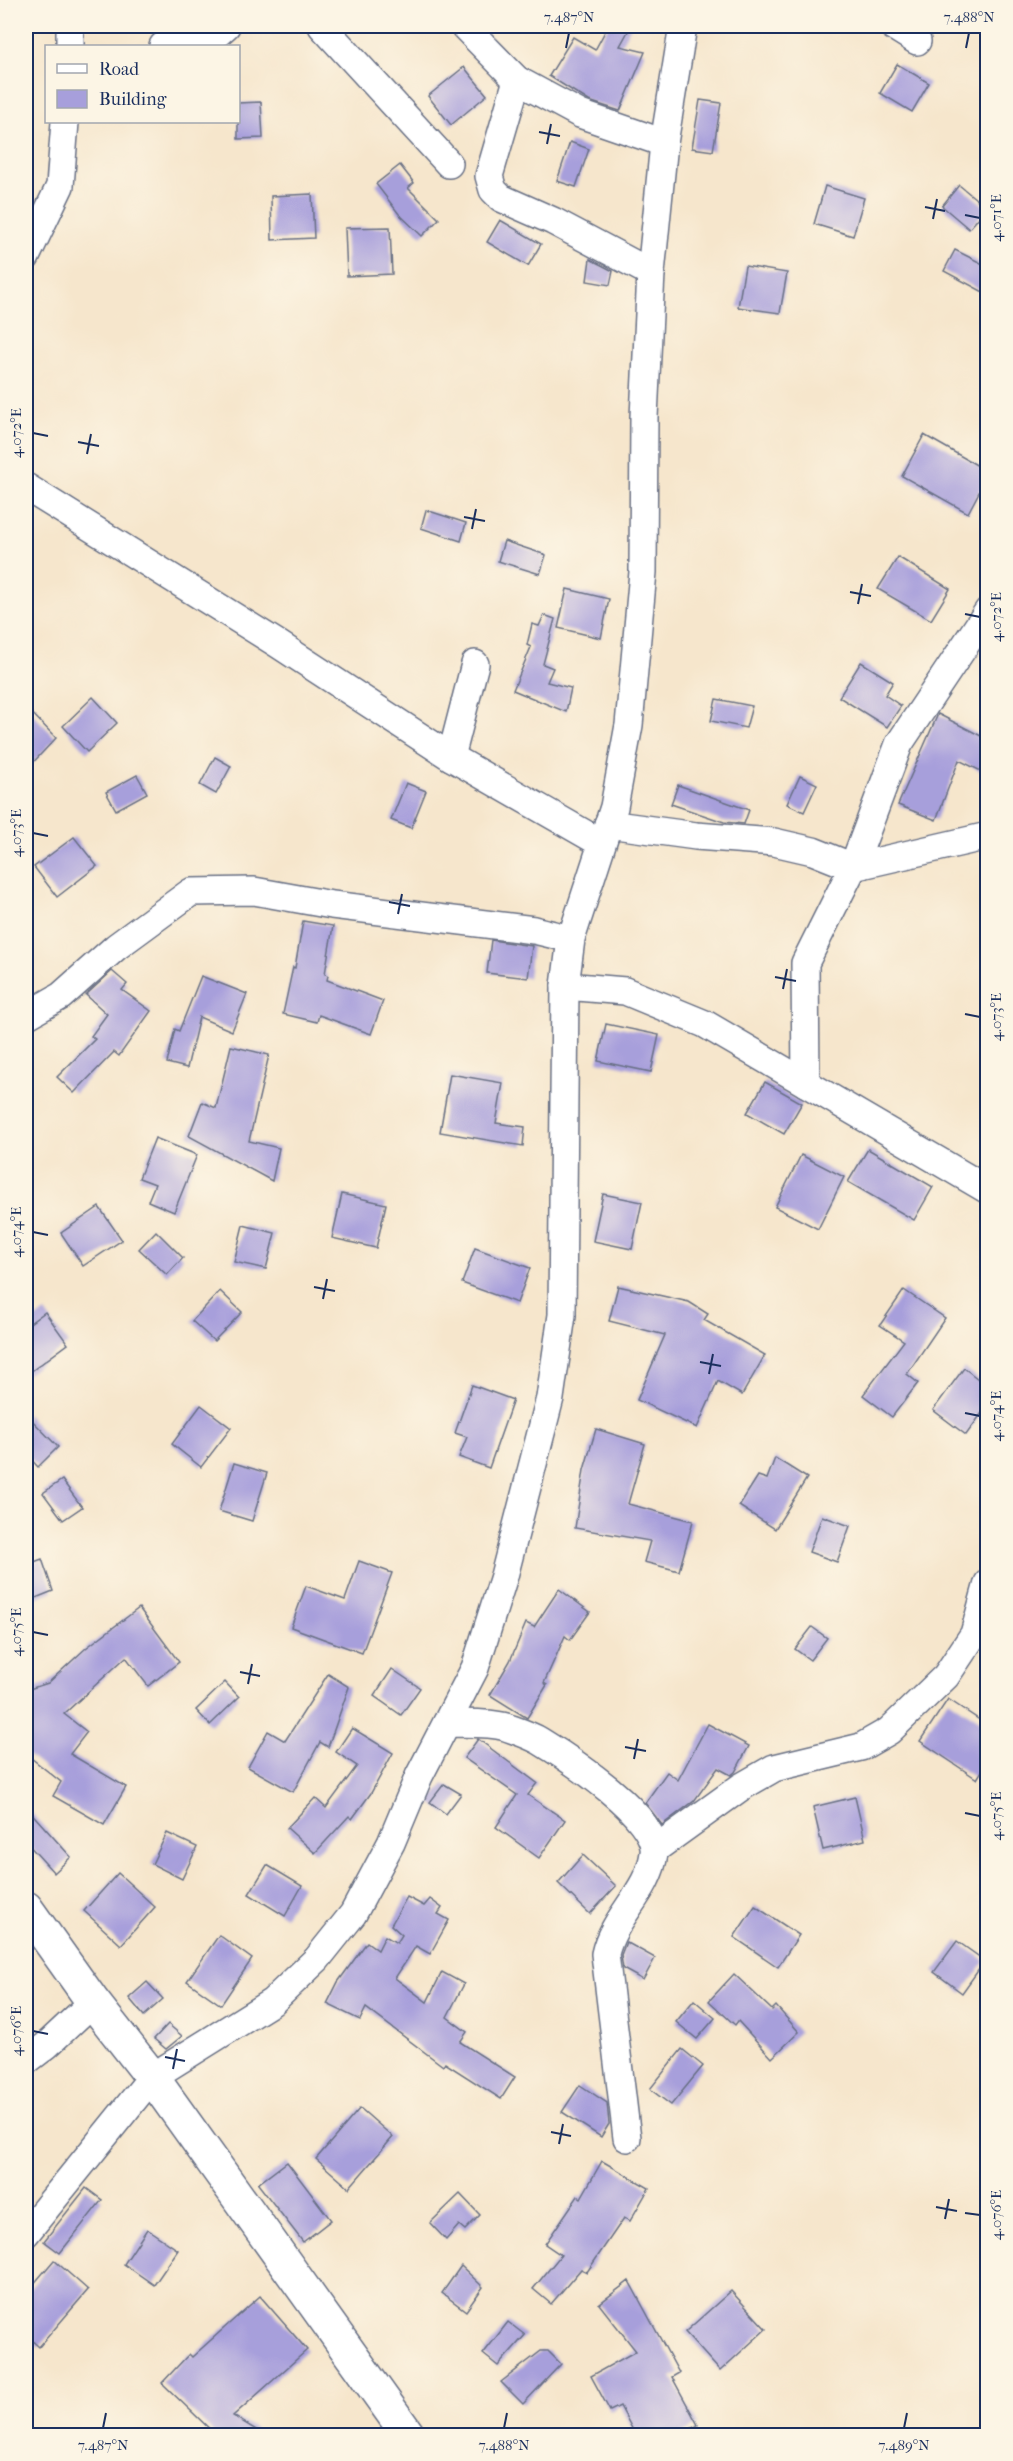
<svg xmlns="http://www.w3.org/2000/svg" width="1013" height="2461" font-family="'IM FELL French Canon',serif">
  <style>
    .building { fill: #a79fdb }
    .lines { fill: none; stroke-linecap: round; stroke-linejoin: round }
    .minor-casing { stroke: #686f84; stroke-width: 30 }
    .tertiary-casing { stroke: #686f84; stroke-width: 36 }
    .minor { stroke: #fff; stroke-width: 27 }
    .tertiary { stroke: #fff; stroke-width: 33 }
    .ticks { fill: none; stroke: #1b2f5e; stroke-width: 2 }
    .neatline { fill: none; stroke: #1b2f5e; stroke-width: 2 }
    .ticks-label { font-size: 15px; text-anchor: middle; fill: #1b2f5e }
  </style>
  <rect width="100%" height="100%" fill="#fcf5e5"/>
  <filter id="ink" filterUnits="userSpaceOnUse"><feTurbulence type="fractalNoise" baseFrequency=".0167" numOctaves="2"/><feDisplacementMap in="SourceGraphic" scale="12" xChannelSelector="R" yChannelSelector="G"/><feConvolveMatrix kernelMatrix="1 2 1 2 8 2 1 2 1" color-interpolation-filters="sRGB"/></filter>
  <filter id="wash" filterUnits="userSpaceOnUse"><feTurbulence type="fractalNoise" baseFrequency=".008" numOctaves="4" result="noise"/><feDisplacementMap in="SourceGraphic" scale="24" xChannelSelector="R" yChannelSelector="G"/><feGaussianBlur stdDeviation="1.35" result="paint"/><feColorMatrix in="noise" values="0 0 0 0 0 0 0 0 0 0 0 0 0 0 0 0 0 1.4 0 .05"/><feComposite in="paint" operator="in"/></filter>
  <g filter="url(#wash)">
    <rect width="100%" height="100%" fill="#f6e6cc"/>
    <g id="blocks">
      <g class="building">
        <polygon points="608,26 631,26 620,46 645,52 620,111 589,101 549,76 573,37 595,50"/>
        <polygon points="897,64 929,83 912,112 880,93"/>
        <polygon points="464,67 487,95 451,125 428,96"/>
        <polygon points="700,100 721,103 713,151 692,148"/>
        <polygon points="261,102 263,138 238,139 238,103"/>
        <polygon points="570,142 589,149 576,187 557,181"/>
        <polygon points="400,165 414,183 408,188 439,219 422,236 399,214 376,184"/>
        <polygon points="959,185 987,208 969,229 942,206"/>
        <polygon points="825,186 864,198 853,236 814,224"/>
        <polygon points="312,194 314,238 272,240 271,196"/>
        <polygon points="500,220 541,244 528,266 487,242"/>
        <polygon points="390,227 392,274 347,276 345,228"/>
        <polygon points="955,250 987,266 987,294 944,271"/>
        <polygon points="590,259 613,271 610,285 587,281"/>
        <polygon points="745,266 787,273 780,313 738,307"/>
        <polygon points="924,435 987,471 987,477 968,513 902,476"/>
        <polygon points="426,510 466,523 461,541 421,528"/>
        <polygon points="504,541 546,555 540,574 498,561"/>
        <polygon points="898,557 950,589 931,620 878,589"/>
        <polygon points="567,589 609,599 601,638 558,628"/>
        <polygon points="544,615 555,619 543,664 553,668 547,682 571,688 566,712 513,690 531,647 527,645 532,624 539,626"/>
        <polygon points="861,662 893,682 885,695 901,706 887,727 839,697"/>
        <polygon points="93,697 117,723 87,752 63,726"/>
        <polygon points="716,699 752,706 746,728 711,721"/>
        <polygon points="26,707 56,738 26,770"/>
        <polygon points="938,714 987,739 987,774 959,760 936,820 898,805"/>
        <polygon points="215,757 231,766 216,794 200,785"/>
        <polygon points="137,775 147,793 116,810 106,792"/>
        <polygon points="800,776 817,784 804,812 787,804"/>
        <polygon points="406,783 426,791 411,828 391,820"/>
        <polygon points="678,785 749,810 744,824 724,822 671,804"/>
        <polygon points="74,837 97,866 57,897 34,867"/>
        <polygon points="303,921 333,926 325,974 328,975 327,980 383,1001 371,1034 319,1015 317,1022 283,1014 293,967 295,968"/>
        <polygon points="491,940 532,946 528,978 487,973"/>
        <polygon points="112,971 127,984 122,990 151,1011 119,1056 114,1052 74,1093 57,1077 95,1039 91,1036 107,1014 86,995"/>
        <polygon points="201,976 247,994 232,1031 199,1017 187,1068 167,1063 175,1029 179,1031"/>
        <polygon points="606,1024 659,1035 651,1072 598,1061"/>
        <polygon points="231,1046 269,1055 249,1141 279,1148 272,1181 189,1136 202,1102 216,1108"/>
        <polygon points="450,1074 503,1083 496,1123 525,1127 523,1146 440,1132"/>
        <polygon points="765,1082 802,1103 784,1134 747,1113"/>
        <polygon points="155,1138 197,1155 174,1212 148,1201 155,1184 139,1178"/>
        <polygon points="868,1149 933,1187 914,1220 848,1182"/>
        <polygon points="801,1155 844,1177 818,1229 775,1207"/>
        <polygon points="342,1194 386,1204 376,1248 332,1238"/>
        <polygon points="603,1194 642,1202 632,1249 593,1241"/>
        <polygon points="99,1207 122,1240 83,1266 61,1233"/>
        <polygon points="243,1225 275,1233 266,1269 234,1262"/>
        <polygon points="156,1231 183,1258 167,1275 139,1249"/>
        <polygon points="475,1248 530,1268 517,1303 462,1283"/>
        <polygon points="618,1286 689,1302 708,1314 704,1320 765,1355 742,1395 718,1381 697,1428 637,1400 665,1335 609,1321"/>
        <polygon points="904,1290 945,1318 907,1374 918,1383 892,1417 863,1395 904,1341 880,1325"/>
        <polygon points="220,1291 242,1312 214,1341 192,1321"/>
        <polygon points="45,1312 68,1344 26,1375 26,1326"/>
        <polygon points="964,1368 987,1386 987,1406 966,1435 933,1410"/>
        <polygon points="472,1385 513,1400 489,1468 459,1457 467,1437 455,1433"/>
        <polygon points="201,1405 231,1428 201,1467 172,1444"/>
        <polygon points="26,1414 58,1447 38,1467 26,1454"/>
        <polygon points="596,1429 645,1444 628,1504 693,1521 679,1571 644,1562 650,1541 575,1528 584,1470"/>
        <polygon points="775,1458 807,1478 775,1529 739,1506 758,1476 767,1479"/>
        <polygon points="234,1463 267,1473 252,1521 219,1511"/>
        <polygon points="62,1480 82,1507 63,1520 43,1493"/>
        <polygon points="822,1516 850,1526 837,1562 809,1552"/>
        <polygon points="42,1559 53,1591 26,1602 26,1565"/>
        <polygon points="359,1561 392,1573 362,1653 291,1627 306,1586 345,1600"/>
        <polygon points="559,1589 590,1612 570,1640 565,1636 544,1683 547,1685 527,1718 490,1695 510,1661 526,1623 534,1627"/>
        <polygon points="139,1608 179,1662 148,1686 126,1657 64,1714 87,1732 70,1754 126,1787 104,1825 53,1796 61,1782 26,1754 26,1690 48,1683 86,1648"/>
        <polygon points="812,1627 827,1638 810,1660 795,1649"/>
        <polygon points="392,1669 420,1688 401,1715 374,1696"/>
        <polygon points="328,1674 349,1687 328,1747 320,1742 293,1792 248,1767 268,1731 285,1741"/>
        <polygon points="225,1682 239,1697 210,1725 196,1710"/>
        <polygon points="948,1699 987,1725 987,1763 977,1779 920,1741"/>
        <polygon points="708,1724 749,1746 735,1772 731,1775 718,1768 694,1801 662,1825 645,1803 667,1772 678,1780"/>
        <polygon points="352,1728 393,1753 371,1793 352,1819 349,1816 315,1853 287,1828 315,1798 326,1808 357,1766 336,1752"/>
        <polygon points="478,1739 537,1783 528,1795 565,1820 539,1858 496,1827 517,1795 464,1758"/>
        <polygon points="444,1784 461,1794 446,1814 430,1802"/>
        <polygon points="855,1797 865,1840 823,1850 813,1807"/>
        <polygon points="26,1807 71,1857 54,1873 26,1842"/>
        <polygon points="167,1833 197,1847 182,1879 152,1864"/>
        <polygon points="583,1855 616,1886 590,1914 558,1883"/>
        <polygon points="267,1865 302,1886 285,1916 249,1894"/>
        <polygon points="118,1873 155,1907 121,1945 84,1911"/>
        <polygon points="407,1897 424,1906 430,1899 442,1908 438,1914 449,1920 430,1954 416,1946 395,1978 427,2002 442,1972 464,1984 447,2017 467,2032 460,2042 515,2077 501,2099 445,2063 443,2066 366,2008 360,2020 327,2004 338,1982 367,1942 378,1950 385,1936 397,1943 402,1935 391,1925"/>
        <polygon points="755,1906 799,1935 778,1967 734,1937"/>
        <polygon points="219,1935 252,1959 221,2005 187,1981"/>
        <polygon points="957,1941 985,1961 962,1993 934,1972"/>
        <polygon points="626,1942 655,1958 643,1980 623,1969 621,1955"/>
        <polygon points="734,1974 772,2010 776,2006 799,2032 772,2058 738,2021 735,2025 709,2001"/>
        <polygon points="147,1982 163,1999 144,2016 129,1998"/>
        <polygon points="694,2000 715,2018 697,2039 676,2022"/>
        <polygon points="168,2024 182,2036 166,2049 154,2039"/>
        <polygon points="682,2049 703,2066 671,2105 650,2089"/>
        <polygon points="580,2085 607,2103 609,2124 601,2137 562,2112"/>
        <polygon points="360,2108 393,2137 349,2188 316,2159"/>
        <polygon points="602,2161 649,2188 630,2221 624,2218 587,2272 581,2269 551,2304 533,2289 561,2255 545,2244 578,2196 581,2198"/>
        <polygon points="287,2162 331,2220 303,2242 258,2184"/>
        <polygon points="86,2188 102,2200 60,2253 44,2241"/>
        <polygon points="460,2194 480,2215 465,2230 459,2225 446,2240 430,2223"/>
        <polygon points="147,2229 178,2250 154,2285 124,2264"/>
        <polygon points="54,2260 88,2290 39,2347 26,2335 26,2293"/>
        <polygon points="461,2266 483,2287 466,2311 442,2293"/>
        <polygon points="629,2281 679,2373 672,2377 698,2425 678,2436 636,2436 620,2406 610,2411 591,2376 636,2351 599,2304"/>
        <polygon points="731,2291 766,2329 720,2371 685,2332"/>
        <polygon points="260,2296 307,2350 233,2416 266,2436 217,2436 162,2383 189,2354 192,2357"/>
        <polygon points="508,2322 525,2335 498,2366 483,2354"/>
        <polygon points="541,2351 548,2351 561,2364 523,2404 501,2382"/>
      </g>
    </g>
  </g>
  <g filter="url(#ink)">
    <use href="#blocks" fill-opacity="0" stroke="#686f84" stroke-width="1.5"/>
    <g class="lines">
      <defs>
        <g id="minor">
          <polyline points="322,26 449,164"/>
          <polyline points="464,26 517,80 580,114 664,143"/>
          <polyline points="893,26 917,41"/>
          <polyline points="70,46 70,31"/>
          <polyline points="163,46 209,41 226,26"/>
          <polyline points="517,80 489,176 493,190 501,198 553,221 651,273"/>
          <polyline points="26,257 60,186 65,122"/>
          <polyline points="26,487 278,644 451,757 601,843"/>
          <polyline points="451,757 475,664"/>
          <polyline points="608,824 696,836 774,842 813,851 853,867 988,836"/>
          <polyline points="565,986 625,991 705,1024 988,1190"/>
          <polyline points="26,1016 61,996 116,947 191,892 254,891 332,905 534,930 571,939"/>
          <polyline points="806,1083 805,963 853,867 899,744 988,611"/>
          <path d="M447 1723C465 1724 488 1722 506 1727 517 1731 530 1735 540 1741 568 1758 659 1817 654 1853 649 1892 613 1917 605 1954L627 2138"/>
          <polyline points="655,1849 741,1787 774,1768 861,1747 889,1731 946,1676 974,1634 988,1583"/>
          <polyline points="26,2061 47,2045 93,2002"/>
          <polyline points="26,2233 152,2077 272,2002 317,1959 353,1914 391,1843 419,1776 475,1668 504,1576 550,1398 562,1315 565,986 571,939 614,807 629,725 643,572 644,417 651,273 664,143 683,26"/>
        </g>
        <polyline id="tertiary" points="26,1908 93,2002 152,2077 409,2436"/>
      </defs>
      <use href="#minor" class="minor-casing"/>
      <use href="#tertiary" class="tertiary-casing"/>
      <use href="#minor" class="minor"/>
      <use href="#tertiary" class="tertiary"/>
    </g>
  </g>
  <path class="ticks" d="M566 48 569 33M966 48 969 33M539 132 560 136M547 144 551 124M925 207 945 211M965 215 980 218M933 219 937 199M33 433 48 436M78 442 99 446M87 454 91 434M464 517 485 521M472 529 476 509M850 592 871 596M858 604 862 584M965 614 980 617M33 833 48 836M389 902 410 906M398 914 402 894M775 977 796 981M783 989 787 969M965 1014 980 1017M33 1232 48 1235M314 1287 335 1291M323 1299 327 1279M700 1362 721 1366M709 1374 713 1354M965 1413 980 1416M33 1632 48 1635M240 1672 260 1676M248 1684 252 1664M625 1747 646 1751M634 1759 638 1739M965 1813 980 1816M33 2031 48 2034M165 2057 185 2061M173 2069 177 2049M551 2132 571 2136M559 2144 563 2124M936 2207 957 2211M965 2213 980 2215M945 2219 949 2199M103 2428 106 2413M504 2428 507 2413M904 2428 907 2413"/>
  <rect width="1013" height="2461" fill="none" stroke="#fcf5e5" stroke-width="66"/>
  <rect x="45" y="45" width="195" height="78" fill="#fcf5e5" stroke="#a2a6af" stroke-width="1.5"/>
  <rect x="57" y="64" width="30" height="9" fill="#ffffff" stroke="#a2a6af" stroke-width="1.5"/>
  <text x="99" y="75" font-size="18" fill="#1b2f5e">Road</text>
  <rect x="57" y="90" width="30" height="18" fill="#a79fdb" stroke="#a2a6af" stroke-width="1.5"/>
  <text x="99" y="105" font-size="18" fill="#1b2f5e">Building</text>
  <rect x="33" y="33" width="947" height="2395" class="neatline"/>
  <g class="ticks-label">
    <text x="569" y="22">7.487°N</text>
    <text x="969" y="22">7.488°N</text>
    <text transform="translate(996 218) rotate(-90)" y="5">4.071°E</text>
    <text transform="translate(16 433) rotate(-90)" y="5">4.072°E</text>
    <text transform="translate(996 617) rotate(-90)" y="5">4.072°E</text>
    <text transform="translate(16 833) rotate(-90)" y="5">4.073°E</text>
    <text transform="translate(996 1017) rotate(-90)" y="5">4.073°E</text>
    <text transform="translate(16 1232) rotate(-90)" y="5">4.074°E</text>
    <text transform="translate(996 1416) rotate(-90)" y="5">4.074°E</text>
    <text transform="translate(16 1632) rotate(-90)" y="5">4.075°E</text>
    <text transform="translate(996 1816) rotate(-90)" y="5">4.075°E</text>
    <text transform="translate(16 2031) rotate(-90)" y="5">4.076°E</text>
    <text transform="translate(996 2215) rotate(-90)" y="5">4.076°E</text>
    <text x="103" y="2450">7.487°N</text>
    <text x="504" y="2450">7.488°N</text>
    <text x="904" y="2450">7.489°N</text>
  </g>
</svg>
